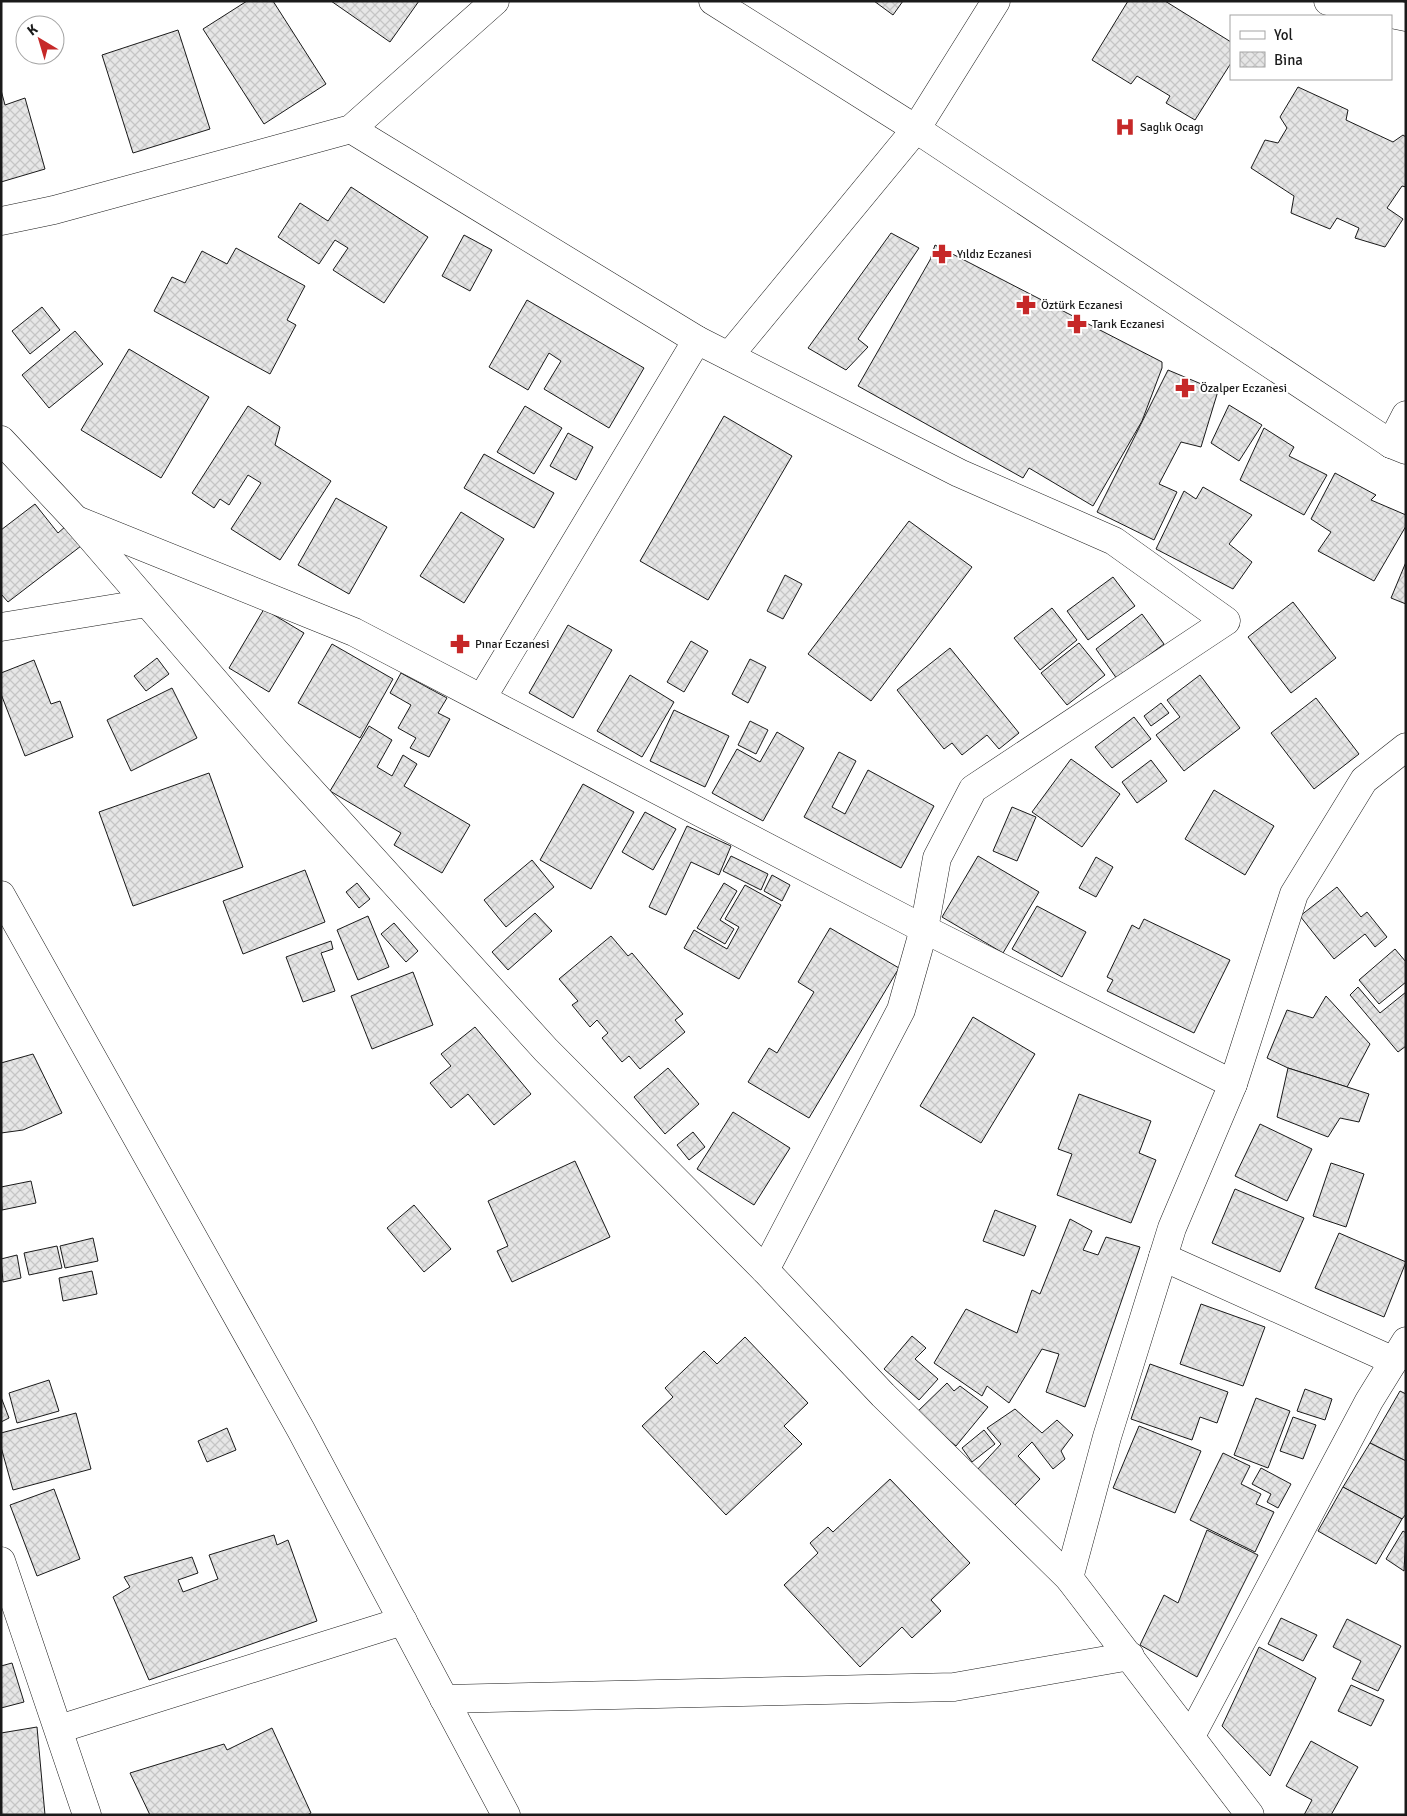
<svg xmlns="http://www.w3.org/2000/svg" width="1407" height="1816" font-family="Signika,sans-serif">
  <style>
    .building { fill: url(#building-cross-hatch); stroke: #1a1a1a }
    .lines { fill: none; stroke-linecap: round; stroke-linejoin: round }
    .minor-casing { stroke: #1a1a1a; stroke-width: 29 }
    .minor { stroke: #fff; stroke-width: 28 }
    .labels { text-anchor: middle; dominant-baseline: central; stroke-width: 4; stroke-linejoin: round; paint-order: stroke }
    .poi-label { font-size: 12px; fill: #1a1a1a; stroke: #fff; text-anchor: start }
  </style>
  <defs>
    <pattern id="building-cross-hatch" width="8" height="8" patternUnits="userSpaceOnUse" patternTransform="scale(1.25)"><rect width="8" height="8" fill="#e6e6e6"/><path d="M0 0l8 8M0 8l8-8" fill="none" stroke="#c5c5c5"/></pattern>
  </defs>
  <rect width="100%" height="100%" fill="#fff"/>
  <g class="building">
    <polygon points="247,1 273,1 326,84 264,124 203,29"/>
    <polygon points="331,1 419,1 390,42"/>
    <polygon points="874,1 903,1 893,15"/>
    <polygon points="1128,1 1165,1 1231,42 1231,63 1195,120 1166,103 1170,96 1137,76 1131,84 1092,60"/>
    <polygon points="178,30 210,129 133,153 102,55"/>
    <polygon points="1298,87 1348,110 1346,120 1393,142 1403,135 1406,137 1406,187 1402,186 1387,208 1403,219 1385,247 1355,238 1359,228 1337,218 1330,229 1291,213 1294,196 1251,168 1265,140 1278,143 1287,128 1280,117"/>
    <polygon points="1,90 5,105 25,98 45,169 1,182"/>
    <polygon points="351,187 428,237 384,303 333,270 348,248 335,240 319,264 278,237 300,203 328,221"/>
    <polygon points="891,233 919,248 858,339 868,347 846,370 808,348"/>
    <polygon points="464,235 492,250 470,291 442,276"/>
    <polygon points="935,245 1162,362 1162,368 1142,421 1093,506 1029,468 1023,478 858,386 930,260"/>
    <polygon points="236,248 305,286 287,320 296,325 270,374 154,311 172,277 185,283 202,251 227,264"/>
    <polygon points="527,300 644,368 609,428 544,389 561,361 549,353 528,390 489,367"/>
    <polygon points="42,307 60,330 30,354 12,331"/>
    <polygon points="75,331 103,364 49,408 22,375"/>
    <polygon points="129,349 209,397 161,478 81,430"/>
    <polygon points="1168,370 1218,391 1201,447 1181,442 1159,484 1177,492 1154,540 1097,512"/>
    <polygon points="1229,405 1262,425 1239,461 1211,443"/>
    <polygon points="248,406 280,427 275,445 331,481 280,560 231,529 261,483 248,475 229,505 220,499 214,508 192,493"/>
    <polygon points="525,406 562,428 534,474 497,452"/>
    <polygon points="724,416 792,456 708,600 640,561"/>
    <polygon points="1264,428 1294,447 1289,456 1327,475 1304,515 1240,480"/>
    <polygon points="568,433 593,447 576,480 550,466"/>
    <polygon points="484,454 554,493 534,528 464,488"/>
    <polygon points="1335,473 1376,495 1371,500 1406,515 1406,526 1374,581 1318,551 1331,532 1311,519"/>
    <polygon points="1203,487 1252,515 1229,544 1252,562 1233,589 1156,549 1184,491 1196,499"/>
    <polygon points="336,498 387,527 349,594 298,565"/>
    <polygon points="35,504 58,533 66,526 81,546 8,602 1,594 1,530"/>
    <polygon points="461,512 504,539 464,603 420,576"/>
    <polygon points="909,521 972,567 871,701 808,654"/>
    <polygon points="1406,562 1406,604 1391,598"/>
    <polygon points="785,575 802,584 783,619 767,611"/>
    <polygon points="1113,577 1135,606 1088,640 1067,611"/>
    <polygon points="1293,602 1336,658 1291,693 1248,637"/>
    <polygon points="1052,608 1077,640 1040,670 1014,638"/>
    <polygon points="264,609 304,633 269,692 229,668"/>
    <polygon points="1142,614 1164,644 1117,679 1096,649"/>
    <polygon points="568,625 612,650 573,718 529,693"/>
    <polygon points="691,641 708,651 684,692 667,682"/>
    <polygon points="1079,643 1105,675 1067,705 1041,673"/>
    <polygon points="332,644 393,679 360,738 298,703"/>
    <polygon points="950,648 1019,733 999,749 987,735 962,755 952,743 944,749 897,690"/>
    <polygon points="157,658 169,674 146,691 134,676"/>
    <polygon points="750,659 766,667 748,703 732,694"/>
    <polygon points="34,660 51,704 60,701 73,737 25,756 1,694 1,673"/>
    <polygon points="401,673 447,698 438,713 450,719 429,757 410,748 416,738 398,728 411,705 390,693"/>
    <polygon points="630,675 674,702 642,757 597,731"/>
    <polygon points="1200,675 1240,728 1184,771 1156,735 1180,717 1167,700"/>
    <polygon points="172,688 197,738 131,771 107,720"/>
    <polygon points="1316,698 1359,754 1314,789 1271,733"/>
    <polygon points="1161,703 1169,713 1151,726 1144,716"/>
    <polygon points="674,710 729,736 705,787 650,761"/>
    <polygon points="1134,717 1151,739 1112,768 1095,747"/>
    <polygon points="750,721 768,730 756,754 738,745"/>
    <polygon points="369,726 392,740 377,767 392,776 403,755 417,764 404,786 470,825 442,873 394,845 401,833 330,791"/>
    <polygon points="777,732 804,748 763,821 712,793 737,749 760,762"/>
    <polygon points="839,752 856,761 832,807 845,814 868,770 934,806 901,868 804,817"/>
    <polygon points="1071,759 1120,794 1082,847 1032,812"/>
    <polygon points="1151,760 1167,781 1137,803 1122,782"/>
    <polygon points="209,773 243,867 133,906 99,812"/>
    <polygon points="583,784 634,812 591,889 540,860"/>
    <polygon points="1214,790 1274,826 1245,875 1185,839"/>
    <polygon points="1012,807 1036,817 1017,861 993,851"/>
    <polygon points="645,812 676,829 653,870 622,852"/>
    <polygon points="687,826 731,846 719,875 691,862 666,915 649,907"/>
    <polygon points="731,856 768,874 761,890 723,871"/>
    <polygon points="978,856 1039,892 1003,953 942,917"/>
    <polygon points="1096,857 1113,867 1096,897 1079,888"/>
    <polygon points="532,860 554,887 506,927 484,900"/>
    <polygon points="305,870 325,922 243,954 223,901"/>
    <polygon points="772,875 790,885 782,901 764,891"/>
    <polygon points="357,883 370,899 359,908 346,892"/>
    <polygon points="724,883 737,891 720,920 734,929 725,944 697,928"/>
    <polygon points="745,885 781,905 739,979 684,948 694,930 727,949 739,927 725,919"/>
    <polygon points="1337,887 1361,917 1367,912 1387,937 1375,947 1365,934 1334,959 1300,916"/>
    <polygon points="1037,906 1086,932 1062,977 1012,949"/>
    <polygon points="535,913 552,931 508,970 492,952"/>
    <polygon points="368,916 389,967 358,980 337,930"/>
    <polygon points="1144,919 1230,960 1194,1033 1107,991 1113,980 1107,977 1132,925 1139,929"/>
    <polygon points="394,923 418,951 406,962 381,934"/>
    <polygon points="830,928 899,968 809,1118 748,1082 769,1048 777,1053 814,992 798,982"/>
    <polygon points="611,936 628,956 632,953 683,1014 675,1020 685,1032 640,1069 629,1056 622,1062 602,1038 608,1033 597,1020 590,1027 572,1005 578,1001 559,979"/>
    <polygon points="331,941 333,949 321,953 335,991 303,1002 286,957"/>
    <polygon points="1395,949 1406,962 1406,982 1379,1004 1359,980"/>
    <polygon points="413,972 433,1025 372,1049 351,996"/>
    <polygon points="1358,987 1380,1013 1406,992 1406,1046 1398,1052 1350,995"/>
    <polygon points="1326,996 1370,1044 1347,1087 1288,1068 1267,1058 1287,1010 1313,1018"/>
    <polygon points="973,1017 1035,1054 981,1143 920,1106"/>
    <polygon points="475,1027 531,1094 494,1125 468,1094 451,1108 430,1083 451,1066 441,1054"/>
    <polygon points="33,1054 62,1113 23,1130 1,1133 1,1063"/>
    <polygon points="668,1068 699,1104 665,1134 634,1097"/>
    <polygon points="1288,1068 1369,1094 1359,1122 1340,1118 1328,1137 1277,1117"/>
    <polygon points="1079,1094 1151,1121 1139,1153 1156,1160 1131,1223 1057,1195 1072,1154 1058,1149"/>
    <polygon points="733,1112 790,1148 754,1205 697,1169"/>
    <polygon points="1260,1124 1312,1149 1287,1201 1235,1176"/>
    <polygon points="693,1132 705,1147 689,1160 677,1145"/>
    <polygon points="575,1161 610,1237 512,1282 497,1251 508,1246 488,1201"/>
    <polygon points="1331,1163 1364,1174 1346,1227 1313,1216"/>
    <polygon points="31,1181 36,1203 2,1210 1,1187"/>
    <polygon points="1235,1189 1304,1218 1280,1272 1212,1243"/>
    <polygon points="414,1205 451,1249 424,1272 387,1228"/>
    <polygon points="995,1210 1036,1226 1024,1256 983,1241"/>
    <polygon points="1070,1219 1092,1231 1083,1250 1098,1255 1106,1237 1140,1247 1085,1407 1046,1392 1059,1354 1042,1349 1009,1403 987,1386 982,1396 934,1363 966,1309 1017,1333 1032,1290 1040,1294"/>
    <polygon points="1339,1233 1406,1262 1384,1317 1315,1288"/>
    <polygon points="93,1238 98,1261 65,1268 60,1246"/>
    <polygon points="57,1246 62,1268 29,1275 24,1253"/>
    <polygon points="17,1255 21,1278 3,1282 1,1259"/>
    <polygon points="92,1271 97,1294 63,1301 59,1278"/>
    <polygon points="1201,1304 1265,1327 1243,1386 1180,1364"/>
    <polygon points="912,1336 926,1348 915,1359 938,1379 919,1400 884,1369"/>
    <polygon points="745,1337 808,1403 784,1426 802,1444 726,1515 642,1426 673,1397 665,1388 704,1351 717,1364"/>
    <polygon points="1150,1364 1228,1392 1217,1423 1200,1417 1192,1440 1131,1419"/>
    <polygon points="49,1380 59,1411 17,1423 9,1393"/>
    <polygon points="947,1383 954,1391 960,1386 988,1407 956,1446 916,1413"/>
    <polygon points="1305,1389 1332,1399 1325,1420 1297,1411"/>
    <polygon points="1400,1391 1406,1394 1406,1461 1370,1443"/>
    <polygon points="1,1397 9,1418 1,1422"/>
    <polygon points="1256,1398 1290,1411 1268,1468 1234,1455"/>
    <polygon points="1015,1409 1042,1433 1057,1420 1073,1435 1061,1451 1065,1459 1053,1469 1032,1442 1018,1456 1040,1479 1014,1506 976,1471 1001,1444 987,1428"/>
    <polygon points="76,1413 91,1469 13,1490 1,1447 1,1433"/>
    <polygon points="1293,1417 1316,1425 1303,1459 1280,1451"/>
    <polygon points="1139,1426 1201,1451 1175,1513 1113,1488"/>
    <polygon points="227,1428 236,1450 207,1462 198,1441"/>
    <polygon points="984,1430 995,1444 972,1462 962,1448"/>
    <polygon points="1370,1443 1406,1461 1406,1514 1402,1519 1343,1487"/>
    <polygon points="1223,1453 1250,1466 1241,1484 1261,1494 1256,1504 1274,1512 1255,1552 1190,1520"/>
    <polygon points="1261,1468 1291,1484 1278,1508 1267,1502 1271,1494 1252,1484"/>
    <polygon points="890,1479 970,1563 931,1600 941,1611 912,1638 902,1627 860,1667 784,1585 818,1553 810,1543 828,1527 833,1532"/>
    <polygon points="1343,1487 1402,1519 1376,1564 1318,1531"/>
    <polygon points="54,1489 80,1559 37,1576 10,1505"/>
    <polygon points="1207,1530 1258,1555 1197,1677 1140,1645 1164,1595 1178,1603"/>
    <polygon points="1403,1531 1406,1533 1404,1571 1386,1559"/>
    <polygon points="274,1535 277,1545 288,1540 317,1621 149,1680 113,1597 130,1587 124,1577 192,1557 198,1573 178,1580 183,1592 218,1579 209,1555"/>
    <polygon points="1281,1618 1317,1635 1303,1661 1268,1644"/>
    <polygon points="1347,1619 1401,1646 1378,1691 1352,1679 1361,1661 1333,1647"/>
    <polygon points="1259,1647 1316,1678 1270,1776 1222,1726"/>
    <polygon points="12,1663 24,1702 1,1708 1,1666"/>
    <polygon points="1351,1685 1384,1700 1371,1726 1338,1711"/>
    <polygon points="37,1727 45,1815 1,1815 1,1733"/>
    <polygon points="272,1728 311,1813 307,1815 150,1815 130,1773 224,1744 227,1750"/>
    <polygon points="1311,1741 1358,1767 1331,1815 1304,1815 1312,1800 1286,1786"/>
  </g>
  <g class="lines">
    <defs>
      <g id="minor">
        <polyline points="713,1 916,129 1391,444 1406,450"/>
        <polyline points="1328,1 1406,17"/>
        <polyline points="351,129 697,340 959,473 1114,541 1226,621 973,789 937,858 924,929 901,1010 765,1270"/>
        <polyline points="1,221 54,210 351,129 495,1"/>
        <polyline points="729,356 916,129 996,1"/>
        <polyline points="1,440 75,519 275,751 546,1050 765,1270 883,1395 1069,1578 1250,1815"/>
        <polyline points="1391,444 1406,415"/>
        <polyline points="79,521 354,632 924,929 1233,1084"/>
        <polyline points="1,627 147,603"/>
        <polyline points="482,698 697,340"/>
        <polyline points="1,895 301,1430 506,1815"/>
        <polyline points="1163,1257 1394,1361"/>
        <polyline points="1,1561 87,1815"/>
        <polyline points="1069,1578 1107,1437 1172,1228 1233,1084 1294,894 1364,780 1406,747"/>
        <polyline points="444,1699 954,1687 1130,1656"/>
        <polyline points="59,1729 403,1621"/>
        <polyline points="1191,1736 1369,1401 1406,1341"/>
      </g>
    </defs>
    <use href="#minor" class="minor-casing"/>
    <use href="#minor" class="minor"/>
  </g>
  <defs>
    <symbol id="hospital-bare" viewBox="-9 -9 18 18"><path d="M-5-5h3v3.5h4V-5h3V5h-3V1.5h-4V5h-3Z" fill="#c62828" stroke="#fff" stroke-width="2.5" paint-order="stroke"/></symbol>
    <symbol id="pharmacy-bare" viewBox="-9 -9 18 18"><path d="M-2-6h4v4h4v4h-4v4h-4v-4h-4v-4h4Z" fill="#c62828" stroke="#fff" stroke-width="2.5" paint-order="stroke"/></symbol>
  </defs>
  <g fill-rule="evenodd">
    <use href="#hospital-bare" x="1111" y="113" width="28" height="28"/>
    <use href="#pharmacy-bare" x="928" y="240" width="28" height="28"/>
    <use href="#pharmacy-bare" x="1012" y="291" width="28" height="28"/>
    <use href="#pharmacy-bare" x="1063" y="310" width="28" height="28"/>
    <use href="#pharmacy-bare" x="1171" y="374" width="28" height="28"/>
    <use href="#pharmacy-bare" x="446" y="630" width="28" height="28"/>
  </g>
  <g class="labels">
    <g class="poi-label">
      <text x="1140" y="127">Saglık Ocagı</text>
      <text x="957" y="254">Yıldız Eczanesi</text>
      <text x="1041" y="305">Öztürk Eczanesi</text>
      <text x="1092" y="324">Tarık Eczanesi</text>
      <text x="1200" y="388">Özalper Eczanesi</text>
      <text x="475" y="644">Pınar Eczanesi</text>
    </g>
  </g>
  <rect width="1407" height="1816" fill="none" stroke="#1a1a1a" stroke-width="5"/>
  <rect x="1230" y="15" width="162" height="65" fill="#ffffff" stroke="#a3a3a3"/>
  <rect x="1240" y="31" width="25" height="8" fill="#ffffff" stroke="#a3a3a3"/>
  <text x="1274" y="40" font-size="15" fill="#1a1a1a">Yol</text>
  <rect x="1240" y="52" width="25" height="15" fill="url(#building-cross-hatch)" stroke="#a3a3a3"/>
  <text x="1274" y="65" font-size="15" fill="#1a1a1a">Bina</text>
  <g transform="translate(40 40) rotate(322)"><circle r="24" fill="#ffffff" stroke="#a3a3a3"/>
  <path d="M0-4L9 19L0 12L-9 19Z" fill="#c62828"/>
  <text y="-8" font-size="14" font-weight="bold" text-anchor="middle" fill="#1a1a1a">K</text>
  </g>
</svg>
